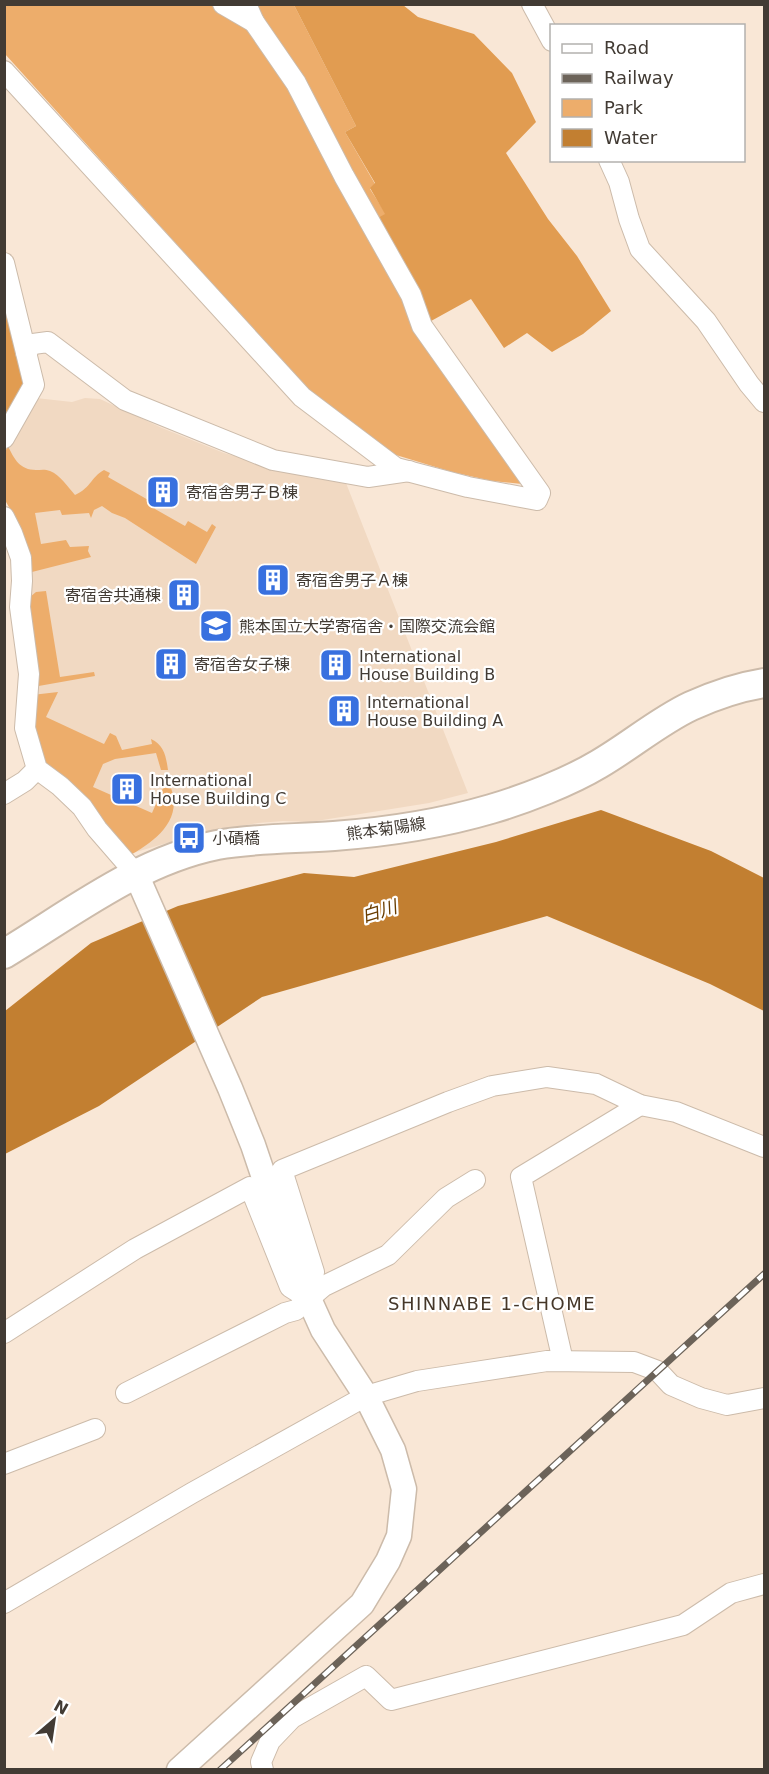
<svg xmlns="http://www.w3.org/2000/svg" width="769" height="1774" font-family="'DejaVu Sans','Noto Sans JP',sans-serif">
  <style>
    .built { fill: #f1d9c2 }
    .green { fill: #edad6b }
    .forest { fill: #e19c51 }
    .water { fill: #c27f31 }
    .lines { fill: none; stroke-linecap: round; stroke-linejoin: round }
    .minor-casing { stroke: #cba; stroke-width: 22 }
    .tertiary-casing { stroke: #cba; stroke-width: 27 }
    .secondary-casing { stroke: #cba; stroke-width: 32 }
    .minor { stroke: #fff; stroke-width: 20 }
    .tertiary { stroke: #fff; stroke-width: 24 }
    .secondary { stroke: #fff; stroke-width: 28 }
    .rail-casing { stroke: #6c6359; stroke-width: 7 }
    .rail { stroke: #fff; stroke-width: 4.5; stroke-dasharray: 14; stroke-linecap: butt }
    .labels { text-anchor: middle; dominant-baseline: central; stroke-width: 4.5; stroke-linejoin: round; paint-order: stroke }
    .poi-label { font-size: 16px; fill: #423b34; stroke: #fff; text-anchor: start }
    .street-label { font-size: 16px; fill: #423b34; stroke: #fff }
    .water-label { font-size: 18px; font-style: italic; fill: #6a3d00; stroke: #fff }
    .neighbourhood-label { font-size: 18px; letter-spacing: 1.5px; fill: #453729; stroke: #fff }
  </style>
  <rect width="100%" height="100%" fill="#f9e7d6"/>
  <polygon class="built" points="36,398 72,402 85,398 100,399 162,428 224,453 312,478 346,483 468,793 429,803 310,822 283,821 258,823 201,833 136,852 123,859 42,763 14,516 5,500 5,452"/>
  <g class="green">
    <polygon points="4,5 294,5 356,126 345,132 375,184 370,189 386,214 379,220 474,414 522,484 492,481 452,472 396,455 310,392 5,54"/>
    <path d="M8 446C14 459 20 470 36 470 41 470 45 469 50 471 60 475 68 487 75 495 92 487 90 478 104 470L110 473 108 477 157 505 155 509 185 526 188 521 207 532 212 524 216 527 196 564 125 518 112 513 102 506 94 510 91 518 89 513 62 515 60 510 35 513 41 544 66 540 70 547 89 546 88 551 91 557 28 573 14 516 5 500V452Z"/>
    <polygon points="46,591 60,677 94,672 95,676 33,687 28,617 30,597 36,592"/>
    <path d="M58 692 46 717 104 744 110 733 116 736 122 750 152 744 151 739C164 745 166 756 168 770H161L156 753 115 759 103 764 93 787 152 813 163 788H171C184 823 150 845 123 859L42 763 34 744 32 695Z"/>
  </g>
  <g class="forest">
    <polygon points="294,5 403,5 418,17 474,34 512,73 536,122 506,153 548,219 577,256 611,311 583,334 552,352 527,333 504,348 471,299 422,326 362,227 385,214 370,188 375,183 345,132 356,126"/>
    <polygon points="4,263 34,385 4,438"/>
  </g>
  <polygon class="water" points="601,810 711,851 764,878 764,1011 710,984 547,916 262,997 99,1106 5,1154 5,1011 91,943 178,906 304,873 354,877 496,842"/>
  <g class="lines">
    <defs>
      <g id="minor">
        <polyline points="223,4 254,22"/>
        <polyline points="532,4 552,41"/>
        <polyline points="4,71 302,397 396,468 468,487 537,500 540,493 422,326 411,295 344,176 296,83 254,22 246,4"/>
        <polyline points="609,160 619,182 629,219 640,249 706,321 749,384 764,402"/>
        <polyline points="4,263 34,385 4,438"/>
        <polyline points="26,352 33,344 48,342 125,400 273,460 368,477 409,471"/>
        <polyline points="4,517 12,533 21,558 22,581 20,607 29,674 25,728 37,769 60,786 82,807 97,829 136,874"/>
        <polyline points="4,794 25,781 37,769"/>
        <polyline points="4,1333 135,1249 250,1187 290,1287 309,1299 314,1272 282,1170 448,1102 492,1086 547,1077 596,1084 640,1105 676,1112 764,1147"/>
        <polyline points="563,1361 521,1177 640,1105"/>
        <polyline points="126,1393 285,1313 296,1310 324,1286 388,1255 446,1198 475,1180"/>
        <polyline points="4,1464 95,1429"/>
        <polyline points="4,1603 192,1493 366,1396 417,1381 547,1361 634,1362 658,1371 671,1385 701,1398 727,1405 764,1398"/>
        <polyline points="263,1770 261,1762 270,1741 292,1718 366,1676 391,1700 683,1625 731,1593 764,1584"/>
      </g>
      <polyline id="tertiary" points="136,874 230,1088 253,1145 278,1219 309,1299 323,1330 366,1396 393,1450 404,1489 399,1536 388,1561 362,1604 179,1770"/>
      <path id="secondary" d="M4 954C72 913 138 861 217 845 256 838 295 839 334 836 387 832 440 824 491 809 525 799 569 782 599 764 630 746 659 721 691 706 715 695 739 687 764 683"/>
    </defs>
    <use href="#minor" class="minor-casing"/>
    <use href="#tertiary" class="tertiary-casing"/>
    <use href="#secondary" class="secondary-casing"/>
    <use href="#minor" class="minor"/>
    <use href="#tertiary" class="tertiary"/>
    <use href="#secondary" class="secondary"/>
    <defs>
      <polyline id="rail" points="220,1770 764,1274"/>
    </defs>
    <use href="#rail" class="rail-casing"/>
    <use href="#rail" class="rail"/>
  </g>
  <defs>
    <symbol id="building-square" viewBox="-11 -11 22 22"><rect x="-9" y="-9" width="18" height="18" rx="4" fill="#3870df" stroke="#fff"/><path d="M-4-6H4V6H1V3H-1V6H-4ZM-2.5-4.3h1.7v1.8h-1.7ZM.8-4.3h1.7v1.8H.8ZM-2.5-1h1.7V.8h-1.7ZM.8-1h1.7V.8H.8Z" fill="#fff"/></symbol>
    <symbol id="university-square" viewBox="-11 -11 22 22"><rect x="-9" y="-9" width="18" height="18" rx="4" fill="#3870df" stroke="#fff"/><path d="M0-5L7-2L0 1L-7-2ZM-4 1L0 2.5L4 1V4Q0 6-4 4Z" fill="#fff"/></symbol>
    <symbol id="bus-square" viewBox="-11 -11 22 22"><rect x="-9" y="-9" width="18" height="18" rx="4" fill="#3870df" stroke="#fff"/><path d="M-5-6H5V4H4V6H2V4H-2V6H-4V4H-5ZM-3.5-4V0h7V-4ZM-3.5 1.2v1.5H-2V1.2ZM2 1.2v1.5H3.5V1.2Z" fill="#fff"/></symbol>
  </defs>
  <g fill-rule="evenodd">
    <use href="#building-square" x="144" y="473" width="38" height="38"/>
    <use href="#building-square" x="254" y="561" width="38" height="38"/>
    <use href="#building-square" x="165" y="576" width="38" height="38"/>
    <use href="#university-square" x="197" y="607" width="38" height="38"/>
    <use href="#building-square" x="152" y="645" width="38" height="38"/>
    <use href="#building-square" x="317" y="646" width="38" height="38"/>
    <use href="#building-square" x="325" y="692" width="38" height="38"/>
    <use href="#building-square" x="108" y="770" width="38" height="38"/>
    <use href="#bus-square" x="170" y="819" width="38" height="38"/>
  </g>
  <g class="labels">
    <g class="poi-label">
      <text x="186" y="492">寄宿舎男子Ｂ棟</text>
      <text x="296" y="580">寄宿舎男子Ａ棟</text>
      <text x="161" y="595" text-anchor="end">寄宿舎共通棟</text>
      <text x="239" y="626">熊本国立大学寄宿舎・国際交流会館</text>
      <text x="359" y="656">International<tspan x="359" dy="18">House Building B</tspan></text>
      <text x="194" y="664">寄宿舎女子棟</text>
      <text x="367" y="702">International<tspan x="367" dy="18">House Building A</tspan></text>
      <text x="150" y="780">International<tspan x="150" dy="18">House Building C</tspan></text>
      <text x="212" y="838">小磧橋</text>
    </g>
    <g class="street-label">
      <text transform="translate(386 829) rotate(-8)">熊本菊陽線</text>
    </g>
    <g class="water-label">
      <text transform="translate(379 911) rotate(-17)">白川</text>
    </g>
    <g class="neighbourhood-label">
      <text x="492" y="1303">SHINNABE 1-CHOME</text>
    </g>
  </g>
  <rect width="769" height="1774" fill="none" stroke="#423b34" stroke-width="12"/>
  <rect x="550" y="24" width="195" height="138" fill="#ffffff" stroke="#b3b1ae" stroke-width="1.5"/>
  <rect x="562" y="44" width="30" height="9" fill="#ffffff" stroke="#b3b1ae" stroke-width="1.5"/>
  <text x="604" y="54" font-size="18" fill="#423b34">Road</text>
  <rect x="562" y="74" width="30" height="9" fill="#6c6359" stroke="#b3b1ae" stroke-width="1.5"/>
  <text x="604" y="84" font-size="18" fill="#423b34">Railway</text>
  <rect x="562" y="99" width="30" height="18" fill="#edad6b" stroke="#b3b1ae" stroke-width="1.5"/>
  <text x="604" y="114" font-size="18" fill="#423b34">Park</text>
  <rect x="562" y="129" width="30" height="18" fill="#c27f31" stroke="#b3b1ae" stroke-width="1.5"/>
  <text x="604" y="144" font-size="18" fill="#423b34">Water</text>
  <g transform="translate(54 1720) rotate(29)" stroke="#ffffff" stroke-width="4.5" paint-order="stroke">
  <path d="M0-4.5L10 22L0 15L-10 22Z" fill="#423b34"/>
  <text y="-9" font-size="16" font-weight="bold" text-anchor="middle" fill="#423b34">N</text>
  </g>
</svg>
